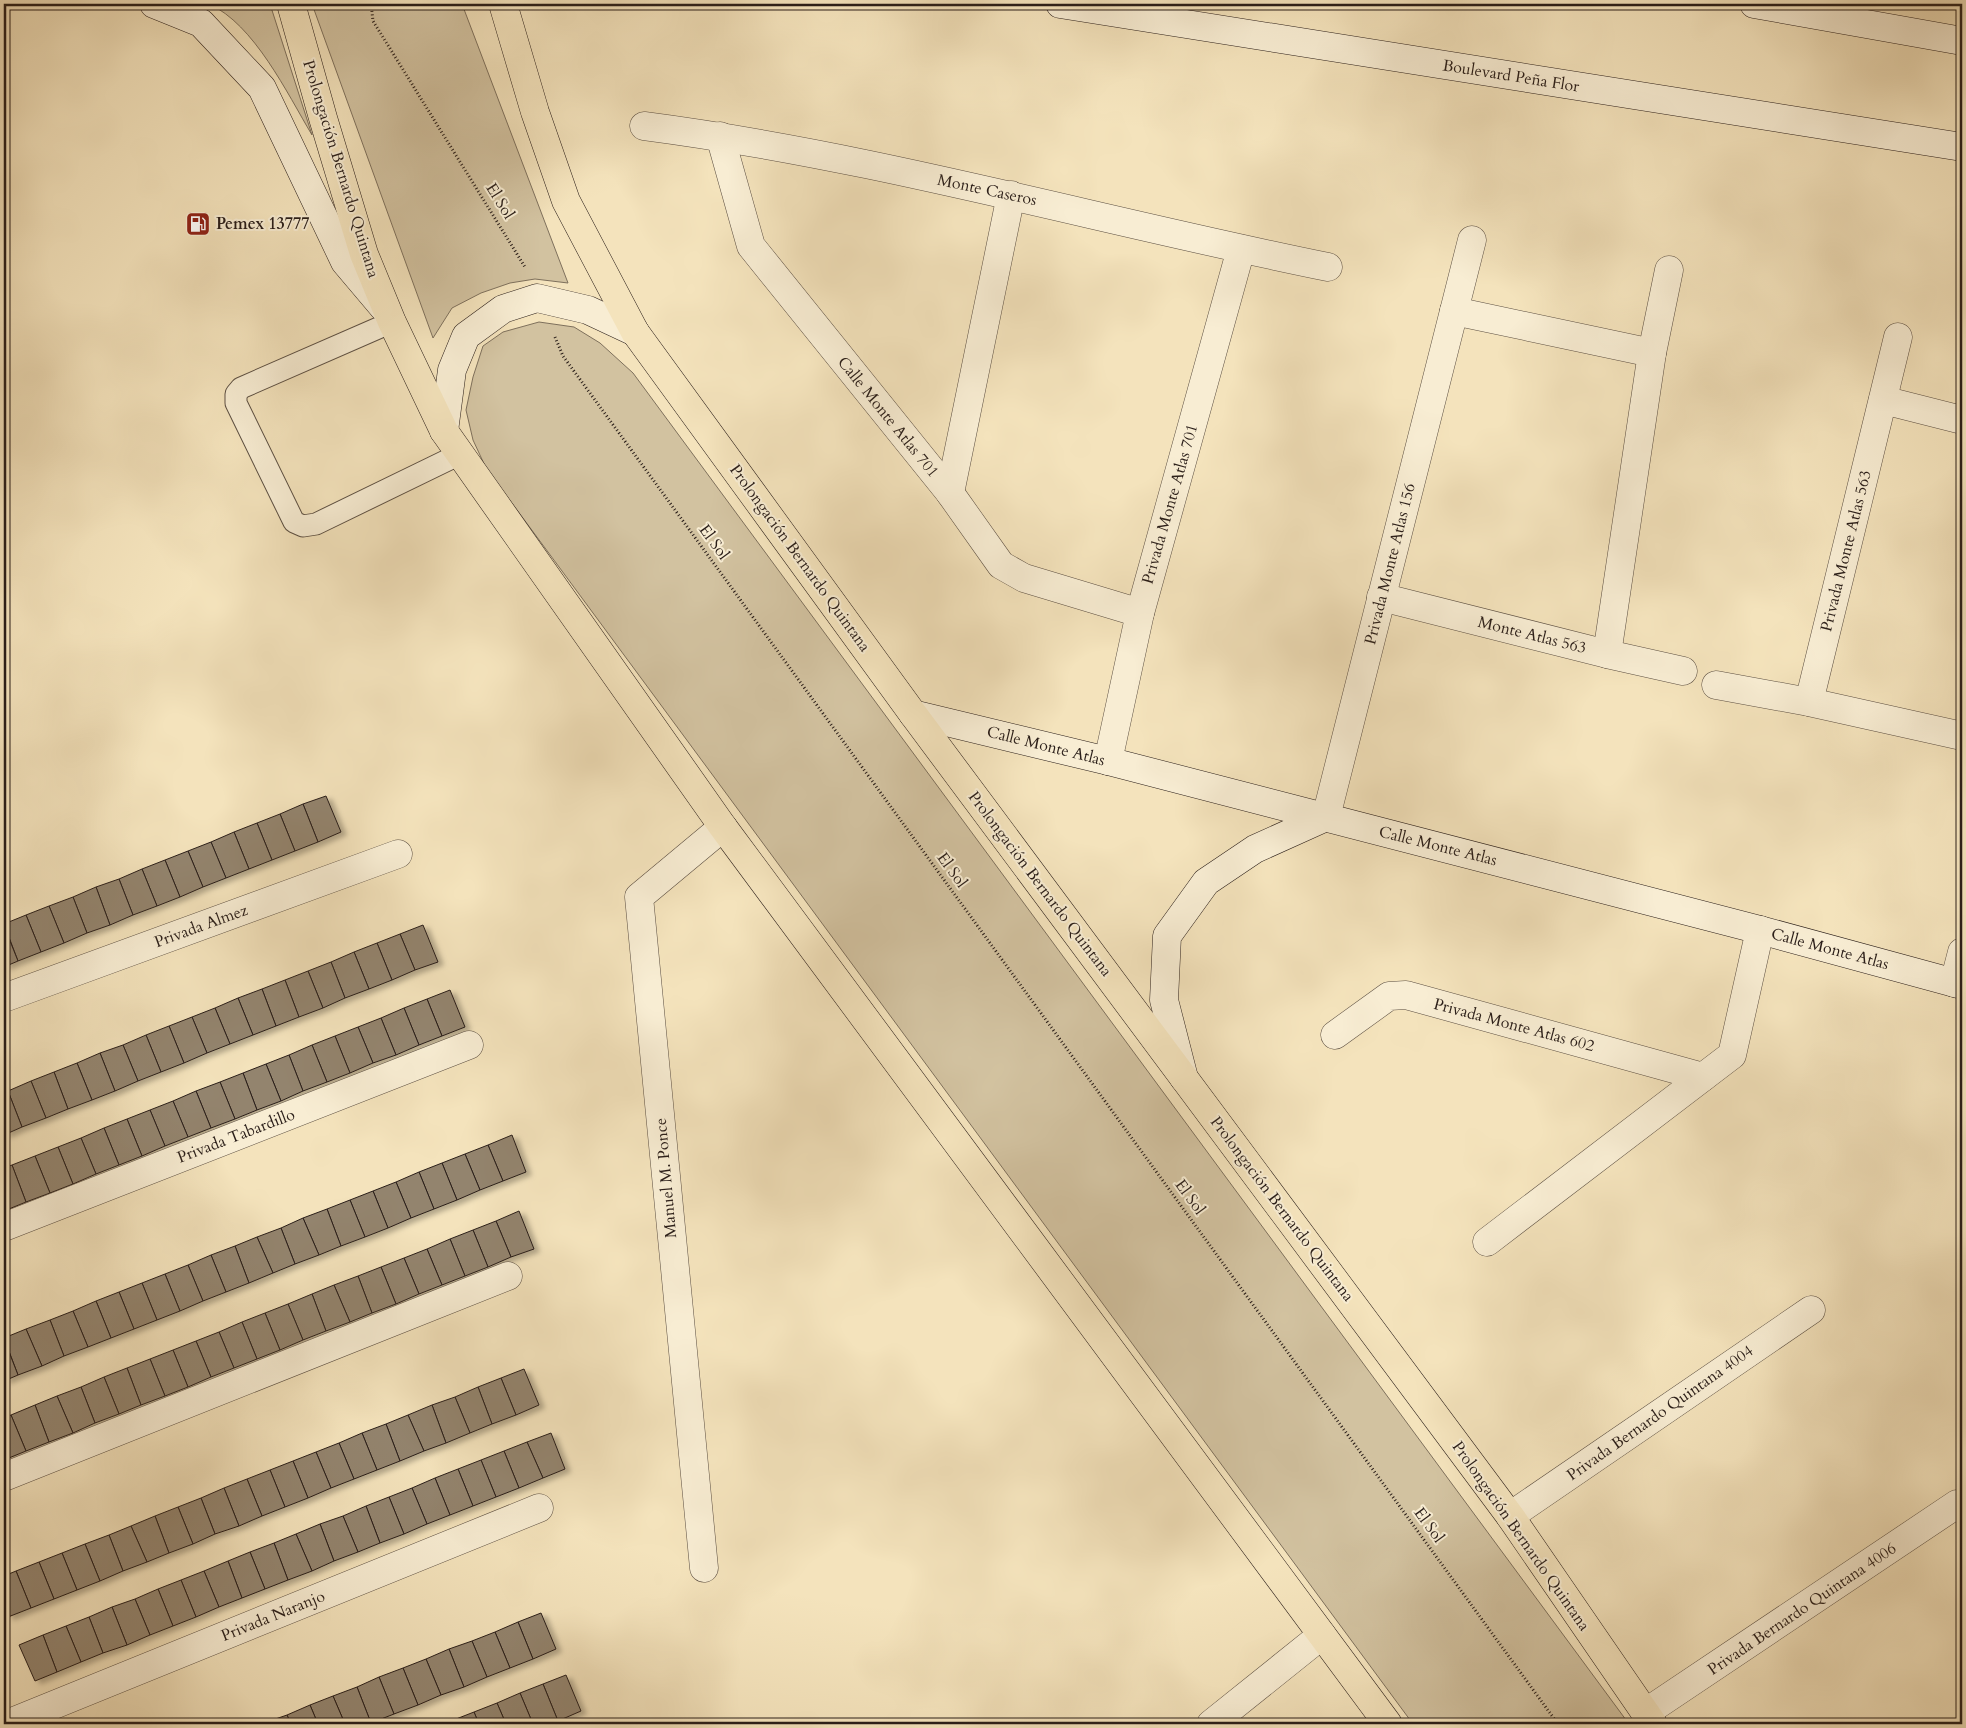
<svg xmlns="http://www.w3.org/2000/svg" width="1966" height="1728" font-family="Cardo,serif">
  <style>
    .green { fill: #d2c2a0; stroke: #7e705c }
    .building { fill: #93846e; stroke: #2a1e19; filter: url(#shadow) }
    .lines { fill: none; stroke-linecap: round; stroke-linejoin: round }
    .lane-casing { stroke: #5c4f42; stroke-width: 23 }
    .street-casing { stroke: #5c4f42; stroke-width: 29 }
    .secondary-casing { stroke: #2a1e19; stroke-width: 29 }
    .primary-casing { stroke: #2a1e19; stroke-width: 29 }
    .path { stroke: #2a1e19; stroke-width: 3; stroke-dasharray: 1 2.5; stroke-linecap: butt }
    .lane { stroke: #f8edd3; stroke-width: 21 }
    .street { stroke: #f8edd3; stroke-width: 28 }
    .secondary { stroke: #f8edd3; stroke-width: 28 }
    .primary { stroke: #f4e3bc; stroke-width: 28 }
    .labels { text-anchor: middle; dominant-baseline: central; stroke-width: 4; stroke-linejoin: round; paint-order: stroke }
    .street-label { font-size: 16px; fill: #2a1e19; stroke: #f8edd3 }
    .poi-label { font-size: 16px; font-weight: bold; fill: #2a1e19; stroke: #f8edd3; text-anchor: start }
  </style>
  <defs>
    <filter id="shadow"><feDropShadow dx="5.5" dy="3" stdDeviation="2.5" flood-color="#0004"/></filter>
  </defs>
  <rect width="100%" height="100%" fill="#f4e3bc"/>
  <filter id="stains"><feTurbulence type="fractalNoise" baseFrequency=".004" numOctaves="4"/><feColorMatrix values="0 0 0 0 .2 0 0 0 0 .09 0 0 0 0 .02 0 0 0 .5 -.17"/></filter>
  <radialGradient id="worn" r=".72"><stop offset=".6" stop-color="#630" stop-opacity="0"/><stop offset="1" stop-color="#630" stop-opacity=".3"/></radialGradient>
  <g class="green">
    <path d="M209 4H270L312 135C287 93 254 24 209 4Z"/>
    <polygon points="312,4 462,4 568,283 535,279 510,283 481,293 452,308 433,338"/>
    <polygon points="539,322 574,327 600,343 633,373 1629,1724 1413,1724 486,468 473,440 466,410 473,377 483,346 503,332"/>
  </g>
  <g class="building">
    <polygon points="326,796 341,832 318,842 303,804"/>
    <polygon points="303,804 318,842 295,851 280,814"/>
    <polygon points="280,814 295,851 272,860 257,823"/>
    <polygon points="257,823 272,860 249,869 234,832"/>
    <polygon points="234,832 249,869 226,878 211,842"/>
    <polygon points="211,842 226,878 203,887 188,851"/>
    <polygon points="188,851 203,887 180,897 165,860"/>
    <polygon points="165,860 180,897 157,906 142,869"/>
    <polygon points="142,869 157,906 133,915 119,879"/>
    <polygon points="119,879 133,915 110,925 96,887"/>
    <polygon points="96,887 110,925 87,933 73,897"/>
    <polygon points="73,897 87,933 64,943 49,906"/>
    <polygon points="49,906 64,943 41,952 26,915"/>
    <polygon points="26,915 41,952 18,961 4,924"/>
    <polygon points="423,925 438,962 415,970 400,934"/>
    <polygon points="4,926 18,961 4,967"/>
    <polygon points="400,934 415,970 392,980 377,943"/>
    <polygon points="377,943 392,980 369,989 354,952"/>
    <polygon points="354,952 369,989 345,998 331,962"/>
    <polygon points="331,962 345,998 323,1008 308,971"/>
    <polygon points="308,971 323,1008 299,1017 285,980"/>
    <polygon points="285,980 299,1017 276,1026 262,989"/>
    <polygon points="262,989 276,1026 253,1035 238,998"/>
    <polygon points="450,990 465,1027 442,1036 427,999"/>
    <polygon points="238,998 253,1035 230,1044 215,1008"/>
    <polygon points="427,999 442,1036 419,1045 404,1008"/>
    <polygon points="215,1008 230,1044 207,1053 192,1017"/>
    <polygon points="404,1008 419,1045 396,1055 381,1018"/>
    <polygon points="192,1017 207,1053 184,1063 169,1026"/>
    <polygon points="381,1018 396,1055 373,1063 358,1027"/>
    <polygon points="169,1026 184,1063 161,1072 146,1035"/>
    <polygon points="358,1027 373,1063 350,1073 335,1036"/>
    <polygon points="146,1035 161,1072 138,1081 123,1045"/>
    <polygon points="335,1036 350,1073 327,1082 312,1045"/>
    <polygon points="123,1045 138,1081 115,1091 100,1053"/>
    <polygon points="312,1045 327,1082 303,1091 289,1055"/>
    <polygon points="100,1053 115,1091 92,1100 77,1063"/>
    <polygon points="289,1055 303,1091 281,1101 266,1064"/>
    <polygon points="77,1063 92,1100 68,1109 54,1072"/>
    <polygon points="266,1064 281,1101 257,1110 243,1073"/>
    <polygon points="54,1072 68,1109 46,1118 31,1081"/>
    <polygon points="243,1073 257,1110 235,1119 220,1082"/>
    <polygon points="31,1081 46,1118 22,1127 8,1091"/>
    <polygon points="220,1082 235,1119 211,1128 196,1091"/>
    <polygon points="8,1091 22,1127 4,1135 4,1092"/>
    <polygon points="196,1091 211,1128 188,1137 173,1101"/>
    <polygon points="173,1101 188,1137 165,1146 150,1110"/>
    <polygon points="150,1110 165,1146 142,1156 127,1119"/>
    <polygon points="127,1119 142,1156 119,1165 104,1128"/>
    <polygon points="104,1128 119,1165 96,1174 81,1138"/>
    <polygon points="512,1135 526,1172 503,1181 488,1145"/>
    <polygon points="81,1138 96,1174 73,1184 58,1147"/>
    <polygon points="488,1145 503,1181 480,1190 465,1154"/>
    <polygon points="58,1147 73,1184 50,1193 35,1156"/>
    <polygon points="465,1154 480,1190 457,1200 442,1163"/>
    <polygon points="35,1156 50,1193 26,1202 12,1165"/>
    <polygon points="442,1163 457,1200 434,1209 419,1172"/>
    <polygon points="12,1165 26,1202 4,1211 4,1168"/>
    <polygon points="419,1172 434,1209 411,1218 396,1182"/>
    <polygon points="396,1182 411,1218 388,1228 373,1191"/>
    <polygon points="373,1191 388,1228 365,1237 350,1200"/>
    <polygon points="350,1200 365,1237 341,1246 327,1209"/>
    <polygon points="327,1209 341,1246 319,1255 303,1218"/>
    <polygon points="519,1211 534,1249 511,1257 496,1221"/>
    <polygon points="303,1218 319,1255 295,1264 281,1228"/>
    <polygon points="496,1221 511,1257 488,1267 473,1230"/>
    <polygon points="281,1228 295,1264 273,1273 257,1237"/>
    <polygon points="473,1230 488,1267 465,1276 450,1239"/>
    <polygon points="257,1237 273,1273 249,1283 235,1246"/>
    <polygon points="450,1239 465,1276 442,1285 427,1249"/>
    <polygon points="235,1246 249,1283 226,1292 211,1255"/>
    <polygon points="427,1249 442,1285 419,1294 404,1258"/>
    <polygon points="211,1255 226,1292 203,1301 188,1265"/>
    <polygon points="404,1258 419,1294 396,1304 381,1267"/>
    <polygon points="188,1265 203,1301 180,1311 165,1274"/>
    <polygon points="381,1267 396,1304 372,1313 358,1276"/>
    <polygon points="165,1274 180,1311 157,1320 142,1283"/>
    <polygon points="358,1276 372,1313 350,1322 334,1285"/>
    <polygon points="142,1283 157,1320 134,1329 119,1292"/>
    <polygon points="334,1285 350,1322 326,1331 312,1294"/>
    <polygon points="119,1292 134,1329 111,1338 96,1301"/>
    <polygon points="312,1294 326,1331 303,1340 288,1304"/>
    <polygon points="96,1301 111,1338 88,1347 73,1311"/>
    <polygon points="288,1304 303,1340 280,1350 265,1313"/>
    <polygon points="73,1311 88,1347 64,1356 50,1320"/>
    <polygon points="265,1313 280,1350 257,1359 242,1322"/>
    <polygon points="50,1320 64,1356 42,1366 26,1329"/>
    <polygon points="242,1322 257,1359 234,1368 219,1332"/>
    <polygon points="26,1329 42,1366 18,1375 4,1338"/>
    <polygon points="219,1332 234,1368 211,1377 196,1341"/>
    <polygon points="4,1339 18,1375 4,1381"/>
    <polygon points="196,1341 211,1377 188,1387 173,1350"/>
    <polygon points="173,1350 188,1387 165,1396 150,1359"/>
    <polygon points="150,1359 165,1396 141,1405 127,1368"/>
    <polygon points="127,1368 141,1405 119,1414 104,1377"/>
    <polygon points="524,1369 539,1405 516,1415 501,1378"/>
    <polygon points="104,1377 119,1414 95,1423 81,1387"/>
    <polygon points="501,1378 516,1415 492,1424 478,1387"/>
    <polygon points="81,1387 95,1423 73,1433 57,1396"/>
    <polygon points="478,1387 492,1424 470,1433 455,1397"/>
    <polygon points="57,1396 73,1433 49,1442 35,1405"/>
    <polygon points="455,1397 470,1433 446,1443 432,1405"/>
    <polygon points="35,1405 49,1442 26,1451 11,1415"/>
    <polygon points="432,1405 446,1443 424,1451 408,1415"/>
    <polygon points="11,1415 26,1451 4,1460 4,1418"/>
    <polygon points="408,1415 424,1451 400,1461 386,1424"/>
    <polygon points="386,1424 400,1461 377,1470 362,1433"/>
    <polygon points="362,1433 377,1470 354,1479 339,1443"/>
    <polygon points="551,1433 565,1469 543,1478 527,1442"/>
    <polygon points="527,1442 543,1478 519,1488 504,1451"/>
    <polygon points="339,1443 354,1479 331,1488 316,1452"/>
    <polygon points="504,1451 519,1488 496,1497 481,1460"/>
    <polygon points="316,1452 331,1488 308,1498 293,1461"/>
    <polygon points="481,1460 496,1497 473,1506 458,1469"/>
    <polygon points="293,1461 308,1498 285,1507 270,1470"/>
    <polygon points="458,1469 473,1506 450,1515 435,1478"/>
    <polygon points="270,1470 285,1507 262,1516 247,1479"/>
    <polygon points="435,1478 450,1515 427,1524 412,1488"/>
    <polygon points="247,1479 262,1516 239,1526 224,1488"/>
    <polygon points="224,1488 239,1526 215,1534 201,1498"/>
    <polygon points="412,1488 427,1524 404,1534 389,1497"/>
    <polygon points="389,1497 404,1534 380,1543 366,1506"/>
    <polygon points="201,1498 215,1534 193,1544 178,1507"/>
    <polygon points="366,1506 380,1543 358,1552 343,1516"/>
    <polygon points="178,1507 193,1544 169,1553 155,1516"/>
    <polygon points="155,1516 169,1553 147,1562 131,1526"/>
    <polygon points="343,1516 358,1552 334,1561 320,1524"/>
    <polygon points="320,1524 334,1561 312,1571 296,1534"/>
    <polygon points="131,1526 147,1562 123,1571 109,1535"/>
    <polygon points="296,1534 312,1571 288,1580 274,1543"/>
    <polygon points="109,1535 123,1571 100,1581 85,1544"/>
    <polygon points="274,1543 288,1580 265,1589 250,1552"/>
    <polygon points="85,1544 100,1581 77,1590 62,1553"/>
    <polygon points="250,1552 265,1589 242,1598 228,1561"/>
    <polygon points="62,1553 77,1590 54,1599 39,1562"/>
    <polygon points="228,1561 242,1598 219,1607 204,1571"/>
    <polygon points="39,1562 54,1599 31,1608 16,1571"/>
    <polygon points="16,1571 31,1608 8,1617 4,1607 4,1576"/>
    <polygon points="204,1571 219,1607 196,1617 181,1580"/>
    <polygon points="181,1580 196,1617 173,1626 158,1589"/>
    <polygon points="158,1589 173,1626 150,1635 135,1599"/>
    <polygon points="135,1599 150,1635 127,1645 112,1607"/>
    <polygon points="112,1607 127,1645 103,1653 89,1617"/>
    <polygon points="541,1613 556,1649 533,1659 518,1622"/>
    <polygon points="89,1617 103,1653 81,1662 66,1626"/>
    <polygon points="518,1622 533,1659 510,1668 495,1632"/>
    <polygon points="66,1626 81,1662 57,1672 43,1635"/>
    <polygon points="495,1632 510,1668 487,1677 472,1641"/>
    <polygon points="43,1635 57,1672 35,1681 19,1645"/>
    <polygon points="472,1641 487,1677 464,1687 449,1649"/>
    <polygon points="449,1649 464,1687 441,1695 426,1659"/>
    <polygon points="426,1659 441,1695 418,1705 403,1668"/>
    <polygon points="403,1668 418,1705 394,1714 379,1677"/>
    <polygon points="566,1675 581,1711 558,1721 543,1684"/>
    <polygon points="379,1677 394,1714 371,1723 357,1687"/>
    <polygon points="543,1684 558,1721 549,1724 533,1724 520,1693"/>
    <polygon points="357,1687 371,1723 369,1724 345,1724 333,1696"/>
    <polygon points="520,1693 533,1724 506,1724 497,1703"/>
    <polygon points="333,1696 345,1724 318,1724 310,1705"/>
    <polygon points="497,1703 506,1724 479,1724 474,1712"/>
    <polygon points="310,1705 318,1724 291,1724 287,1715"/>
    <polygon points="474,1712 479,1724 452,1724 451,1721"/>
    <polygon points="287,1715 291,1724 264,1723"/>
  </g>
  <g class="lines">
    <defs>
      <polyline id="lane" points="392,322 241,388 236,394 236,403 294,522 303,526 316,524 460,454"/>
      <g id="street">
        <path d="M644 126C875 156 1100 221 1328 267"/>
        <polyline points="720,136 751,246 950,493 1001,565 1024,578 1140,613"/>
        <polyline points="1454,311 1652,353"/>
        <polyline points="1883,400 1962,420"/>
        <polyline points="950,493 1011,195"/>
        <polyline points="1381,597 1607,654 1683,671"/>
        <polyline points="1607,654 1652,353 1669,270"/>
        <polyline points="1716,685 1809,702 1962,736"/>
        <polyline points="1809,702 1898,337"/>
        <polyline points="1108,761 1140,613 1241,249"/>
        <polyline points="1326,817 1472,240"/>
        <polyline points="1954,983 1962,952"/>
        <polyline points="4,998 398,854"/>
        <polyline points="1335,1035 1389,996 1406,995 1703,1077"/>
        <polyline points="4,1227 469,1045"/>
        <polyline points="1487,1242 1732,1055 1760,930"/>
        <polyline points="4,1477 508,1276"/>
        <polyline points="1510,1516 1811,1310"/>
        <polyline points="704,1568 639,897 723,827"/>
        <polyline points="1645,1713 1957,1504"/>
        <polyline points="7,1724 539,1508"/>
        <polyline points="1211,1724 1322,1635"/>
      </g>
      <g id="secondary">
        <polyline points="154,4 201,23 262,88 345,262 383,307"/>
        <polyline points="1060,4 1962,147"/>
        <polyline points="1754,4 1962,41"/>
        <polyline points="444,431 452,370 466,336 503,309 537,298 588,310 635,332"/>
        <polyline points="913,714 1108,761 1760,930 1962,985"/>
        <polyline points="1184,1078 1164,1000 1167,936 1206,882 1255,849 1326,817"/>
      </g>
      <g id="primary">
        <polyline points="291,4 323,118 364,254 392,322 444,431 723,827 1388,1724"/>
        <polyline points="503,4 535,112 566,201 635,332 913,714 1510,1516 1653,1724"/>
      </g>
    </defs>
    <use href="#lane" class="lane-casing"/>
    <use href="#street" class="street-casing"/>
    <use href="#secondary" class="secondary-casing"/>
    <use href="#primary" class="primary-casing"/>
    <g class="path">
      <polyline points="371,4 373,21 525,267"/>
      <polyline points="555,337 563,356 1558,1724"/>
    </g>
    <use href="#lane" class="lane"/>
    <use href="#street" class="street"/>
    <use href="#secondary" class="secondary"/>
    <use href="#primary" class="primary"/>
  </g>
  <defs>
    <symbol id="fuel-square" viewBox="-11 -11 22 22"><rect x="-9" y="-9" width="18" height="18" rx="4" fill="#8f2418" stroke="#f8edd3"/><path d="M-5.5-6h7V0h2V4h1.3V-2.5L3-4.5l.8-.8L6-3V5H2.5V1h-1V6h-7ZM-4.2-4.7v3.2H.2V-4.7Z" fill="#fff"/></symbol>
  </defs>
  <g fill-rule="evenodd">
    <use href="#fuel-square" x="184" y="210" width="28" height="28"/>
  </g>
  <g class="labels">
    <g class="street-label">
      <text transform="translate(1511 76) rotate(9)">Boulevard Peña Flor</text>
      <text transform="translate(341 169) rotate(73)">Prolongación Bernardo Quintana</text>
      <text transform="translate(987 190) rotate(12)">Monte Caseros</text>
      <text transform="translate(500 201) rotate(58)">El Sol</text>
      <text transform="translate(888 417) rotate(51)">Calle Monte Atlas 701</text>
      <text transform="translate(1170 504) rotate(-74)">Privada Monte Atlas 701</text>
      <text transform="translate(714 542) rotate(54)">El Sol</text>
      <text transform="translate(1846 551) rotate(-76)">Privada Monte Atlas 563</text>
      <text transform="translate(800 558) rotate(54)">Prolongación Bernardo Quintana</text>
      <text transform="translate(1390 564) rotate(-76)">Privada Monte Atlas 156</text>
      <text transform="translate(1532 635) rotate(14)">Monte Atlas 563</text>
      <text transform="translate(1046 746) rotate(14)">Calle Monte Atlas</text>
      <text transform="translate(1438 846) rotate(14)">Calle Monte Atlas</text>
      <text transform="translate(952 870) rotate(54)">El Sol</text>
      <text transform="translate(1040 884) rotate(53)">Prolongación Bernardo Quintana</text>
      <text transform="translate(201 926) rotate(-20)">Privada Almez</text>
      <text transform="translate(1830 949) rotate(15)">Calle Monte Atlas</text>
      <text transform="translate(1514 1025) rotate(15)">Privada Monte Atlas 602</text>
      <text transform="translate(236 1136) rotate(-21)">Privada Tabardillo</text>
      <text transform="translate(666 1178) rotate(-95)">Manuel M. Ponce</text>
      <text transform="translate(1190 1197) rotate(54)">El Sol</text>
      <text transform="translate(1282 1209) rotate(53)">Prolongación Bernardo Quintana</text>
      <text transform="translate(1660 1413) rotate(-35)">Privada Bernardo Quintana 4004</text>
      <text transform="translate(1429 1525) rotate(54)">El Sol</text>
      <text transform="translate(1521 1536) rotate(55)">Prolongación Bernardo Quintana</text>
      <text transform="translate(1802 1609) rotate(-34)">Privada Bernardo Quintana 4006</text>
      <text transform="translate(273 1616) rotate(-22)">Privada Naranjo</text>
    </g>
    <g class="poi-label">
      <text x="216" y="224">Pemex 13777</text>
    </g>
  </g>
  <rect width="1966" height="1728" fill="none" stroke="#f4e3bc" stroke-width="20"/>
  <rect x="5" y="5" width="1956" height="1718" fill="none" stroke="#2a1e19" stroke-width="2.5"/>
  <rect x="10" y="10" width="1946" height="1708" fill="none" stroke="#2a1e19"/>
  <rect width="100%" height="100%" filter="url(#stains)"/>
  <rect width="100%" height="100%" fill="url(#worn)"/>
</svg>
